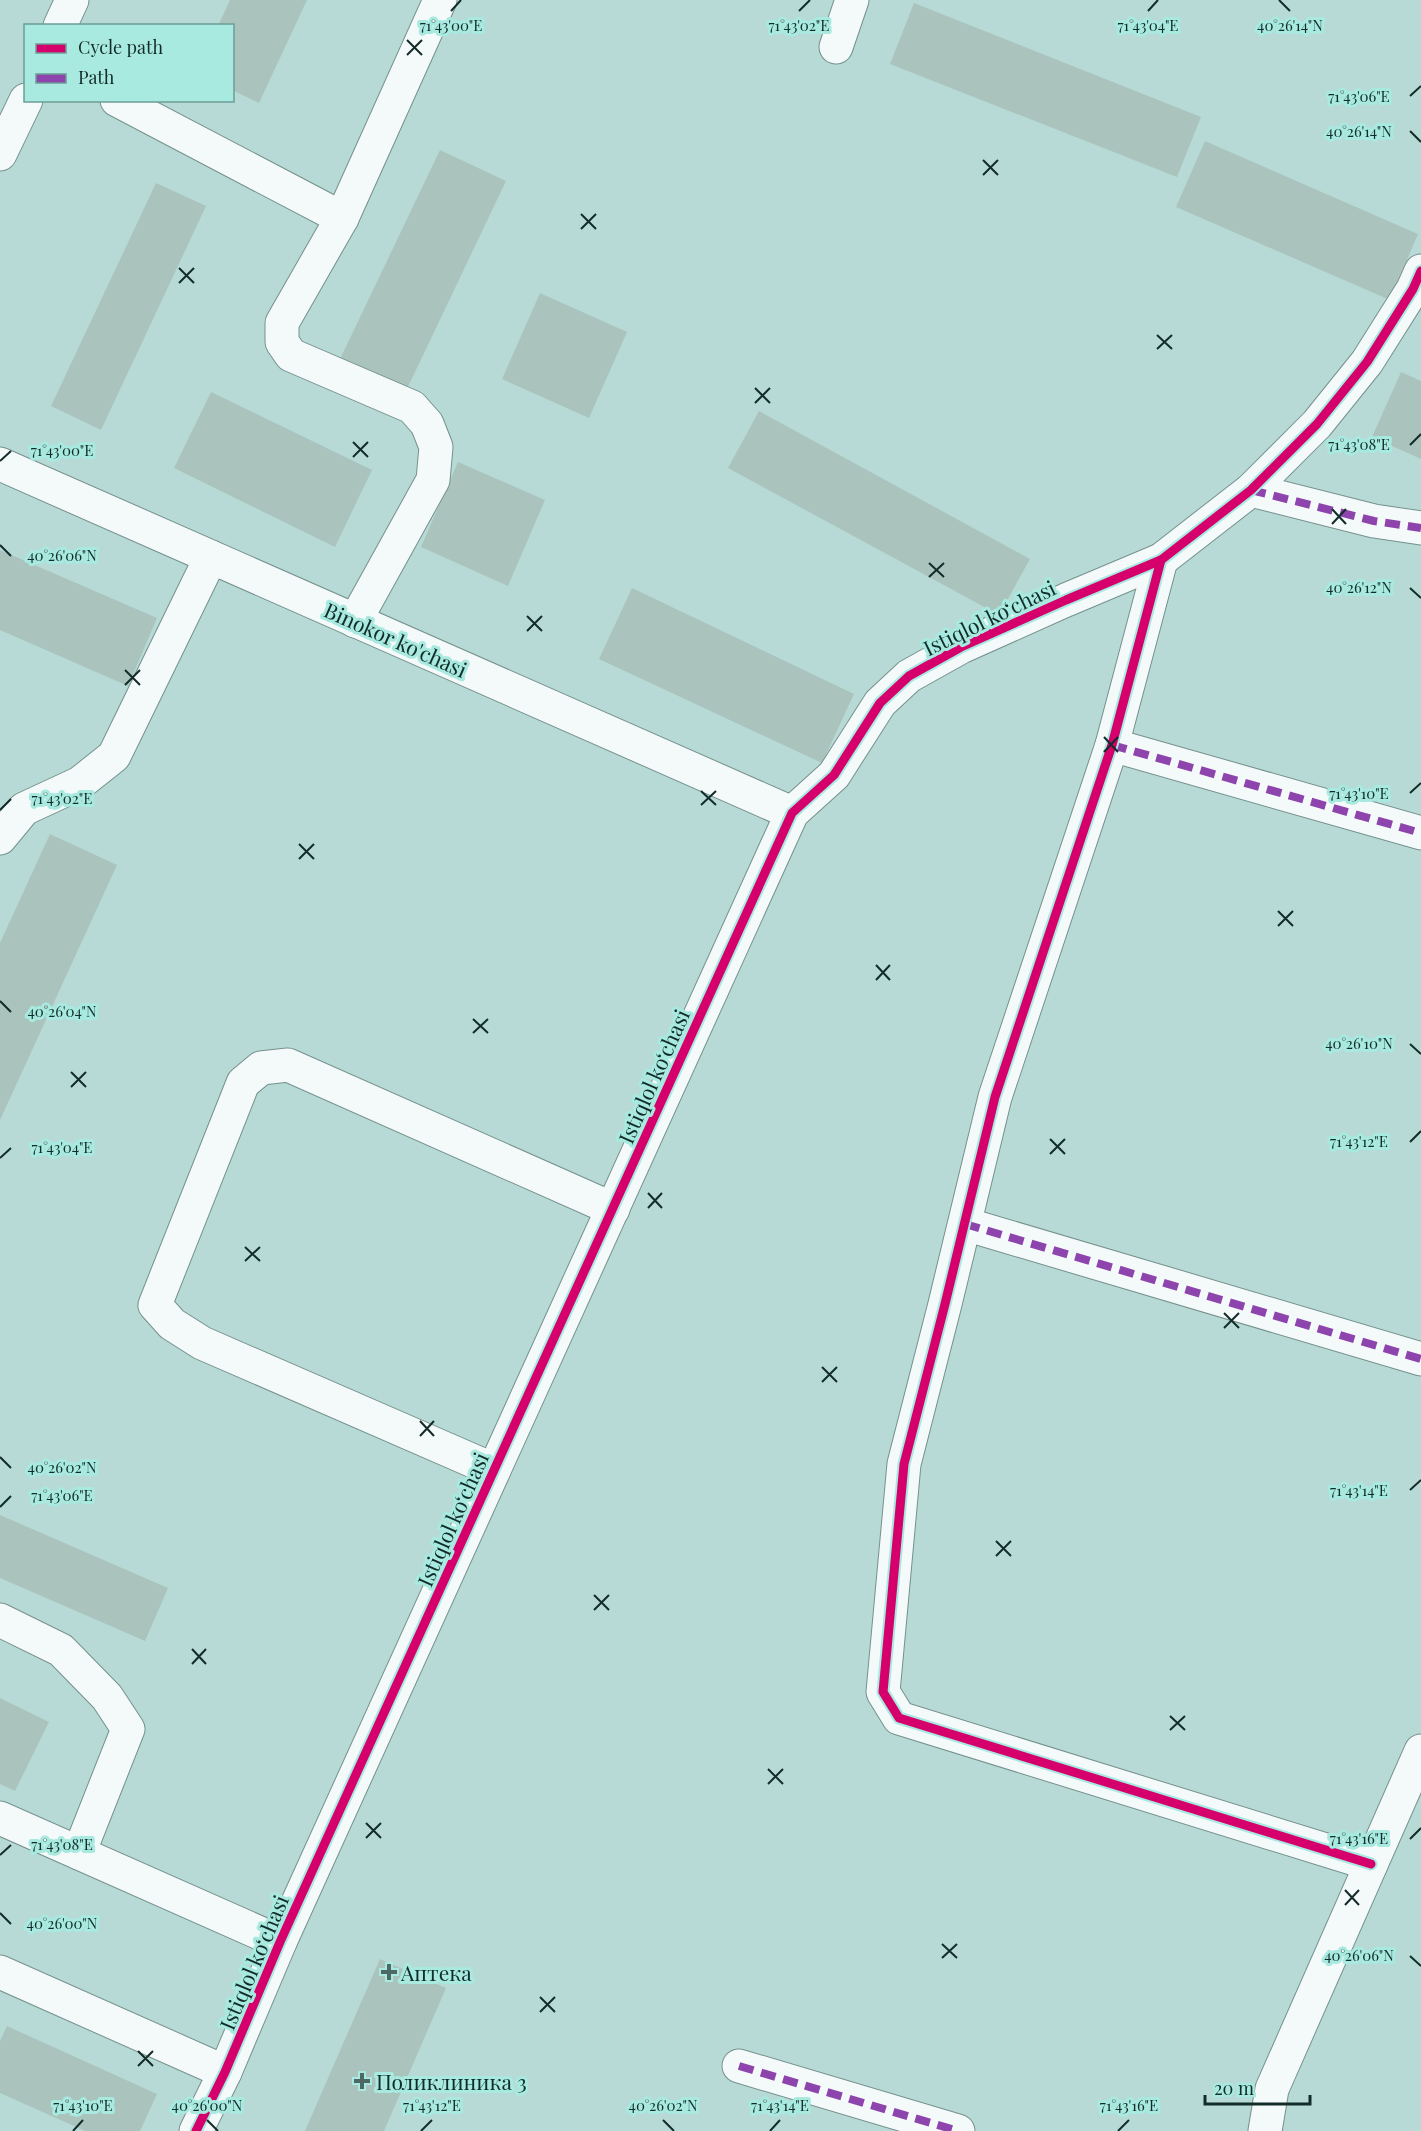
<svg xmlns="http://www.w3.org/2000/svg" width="1421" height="2131" font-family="'Playfair Display',serif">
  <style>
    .building { fill: #aac4bd }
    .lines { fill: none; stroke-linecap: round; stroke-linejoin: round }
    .minor-casing { stroke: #75918d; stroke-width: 35 }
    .major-casing { stroke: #75918d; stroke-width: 35 }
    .minor { stroke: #f4f9f9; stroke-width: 33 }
    .major { stroke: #f4f9f9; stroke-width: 33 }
    .quiet { stroke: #8e44ad; stroke-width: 8; stroke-dasharray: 15 8; stroke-linecap: butt }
    .cycleway-casing { stroke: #a8e9e0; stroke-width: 13 }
    .cycleway { stroke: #d6006c; stroke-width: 9 }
    .ticks { fill: none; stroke: #122c29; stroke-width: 2 }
    .poi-dot { fill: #4c6966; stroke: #a8e9e0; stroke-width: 2 }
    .labels { text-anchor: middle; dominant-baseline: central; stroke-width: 6; stroke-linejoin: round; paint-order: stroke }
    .street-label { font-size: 21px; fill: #122c29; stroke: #a8e9e0 }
    .poi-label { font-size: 21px; fill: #122c29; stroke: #a8e9e0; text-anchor: start }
    .ticks-label { font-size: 15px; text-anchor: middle; fill: #122c29; stroke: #a8e9e0; stroke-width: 6; stroke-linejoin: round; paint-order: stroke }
  </style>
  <rect width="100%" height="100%" fill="#b7dad6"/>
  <g class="building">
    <polygon points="230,0 307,0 259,103 232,90 232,26 218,26"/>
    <polygon points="914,3 1201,117 1177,177 890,64"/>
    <polygon points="1205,141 1418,234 1390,300 1176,207"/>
    <polygon points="440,150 506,181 396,412 330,380"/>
    <polygon points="156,183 206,206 101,430 51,406"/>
    <polygon points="540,293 627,332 589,418 502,379"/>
    <polygon points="1401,372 1421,381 1421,459 1372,437"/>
    <polygon points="211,392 372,470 335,547 174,468"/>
    <polygon points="759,411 1030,559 999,615 728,468"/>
    <polygon points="458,462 545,500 508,586 421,547"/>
    <polygon points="0,550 157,618 128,686 0,630"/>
    <polygon points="632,588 854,694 822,763 599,659"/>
    <polygon points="50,834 117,865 0,1120 0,943"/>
    <polygon points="0,1515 168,1588 145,1641 0,1578"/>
    <polygon points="0,1698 49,1722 15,1791 0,1784"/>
    <polygon points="380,1959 446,1988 384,2131 305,2131"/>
    <polygon points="7,2026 157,2094 140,2131 85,2131 0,2093 0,2041"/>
  </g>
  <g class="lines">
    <defs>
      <g id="minor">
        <polyline points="836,47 852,0"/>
        <polyline points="117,100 342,218"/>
        <polyline points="0,464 792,813"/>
        <polyline points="1251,490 1374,521 1421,528"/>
        <polyline points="1161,560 1112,745 995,1097 945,1304 904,1464 883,1692 899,1718 1371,1864"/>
        <polyline points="355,621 433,480 436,447 427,424 412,407 291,355 282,342 282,323 342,218 440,0"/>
        <polyline points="1112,745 1421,833"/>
        <polyline points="0,838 24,809 80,783 114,756 211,557"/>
        <polyline points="965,1224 1421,1359"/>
        <polyline points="494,1470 202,1343 172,1324 155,1305 243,1083 261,1068 288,1065 613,1209"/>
        <polyline points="0,1620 61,1650 107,1697 128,1729 79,1853"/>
        <polyline points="0,1818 280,1942"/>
        <polyline points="0,1972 225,2072"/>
        <polyline points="739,2066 958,2131"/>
        <polyline points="196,2131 225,2072 280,1942 792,813 834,775 880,703 909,676 961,647 1066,600 1161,560 1251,490 1317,424 1367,362 1413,289 1421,271"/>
        <polyline points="1265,2131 1272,2089 1421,1751"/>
      </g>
      <g id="major">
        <polyline points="60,26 72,0"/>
        <polyline points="0,154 26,100"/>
      </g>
    </defs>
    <use href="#minor" class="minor-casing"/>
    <use href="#major" class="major-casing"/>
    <use href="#minor" class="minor"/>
    <use href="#major" class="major"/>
    <g class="quiet">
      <polyline points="1251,490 1374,521 1421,528"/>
      <polyline points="1112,745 1421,833"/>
      <polyline points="965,1224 1421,1359"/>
      <polyline points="739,2066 958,2131"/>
    </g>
    <defs>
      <g id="cycleway">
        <polyline points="1161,560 1112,745 995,1097 945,1304 904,1464 883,1692 899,1718 1371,1864"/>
        <polyline points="196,2131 225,2072 280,1942 792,813 834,775 880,703 909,676 961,647 1066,600 1161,560 1251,490 1317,424 1367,362 1413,289 1421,271"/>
      </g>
    </defs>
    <use href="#cycleway" class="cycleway-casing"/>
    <use href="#cycleway" class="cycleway"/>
  </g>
  <path class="ticks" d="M1279 0 1290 11M451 11 461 0M799 11 810 0M1148 11 1158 0M407 40 422 55M407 55 422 40M1410 96 1421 86M1410 131 1421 142M983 160 998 175M983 175 998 160M581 214 596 229M581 229 596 214M179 268 194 283M179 283 194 268M1157 335 1172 349M1157 349 1172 335M755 388 770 403M755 403 770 388M353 442 368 457M1410 445 1421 434M353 457 368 442M0 461 11 451M1332 509 1346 524M1332 524 1346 509M0 545 11 556M929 563 944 577M929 577 944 563M1410 588 1421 598M527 616 542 631M527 631 542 616M125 670 140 685M125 685 140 670M1104 737 1118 752M1104 752 1118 737M701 791 716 805M1410 793 1421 783M701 805 716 791M0 810 11 799M299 844 314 859M299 859 314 844M1278 911 1293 926M1278 926 1293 911M876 965 890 980M876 980 890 965M0 1001 11 1012M473 1019 488 1033M473 1033 488 1019M1410 1044 1421 1054M71 1072 86 1087M71 1087 86 1072M1050 1139 1065 1154M1410 1142 1421 1131M1050 1154 1065 1139M0 1158 11 1148M648 1193 662 1208M648 1208 662 1193M245 1247 260 1261M245 1261 260 1247M1224 1313 1239 1328M1224 1328 1239 1313M822 1367 837 1382M822 1382 837 1367M420 1421 434 1436M420 1436 434 1421M0 1457 11 1468M1410 1490 1421 1480M0 1507 11 1496M996 1541 1011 1556M996 1556 1011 1541M594 1595 609 1610M594 1610 609 1595M192 1649 206 1664M192 1664 206 1649M1170 1716 1185 1730M1170 1730 1185 1716M768 1769 783 1784M768 1784 783 1769M366 1823 381 1838M366 1838 381 1823M1410 1839 1421 1828M0 1855 11 1845M1345 1890 1359 1905M1345 1905 1359 1890M0 1913 11 1924M942 1944 957 1958M1410 1956 1421 1966M942 1958 957 1944M540 1997 555 2012M540 2012 555 1997M138 2051 153 2066M138 2066 153 2051M207 2120 218 2131M663 2120 674 2131M73 2131 83 2120M421 2131 432 2120M770 2131 780 2120M1118 2131 1129 2120"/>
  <g class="poi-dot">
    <path d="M386 1963h6v6h6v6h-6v6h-6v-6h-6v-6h6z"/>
    <path d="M359 2072h6v6h6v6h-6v6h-6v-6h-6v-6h6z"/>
  </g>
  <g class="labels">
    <g class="street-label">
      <text transform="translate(989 617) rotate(-26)">Istiqlol koʻchasi</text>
      <text transform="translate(396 639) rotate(24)">Binokor ko'chasi</text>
      <text transform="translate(653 1076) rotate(-66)">Istiqlol koʻchasi</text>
      <text transform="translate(452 1519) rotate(-66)">Istiqlol koʻchasi</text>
      <text transform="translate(253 1962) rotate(-67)">Istiqlol koʻchasi</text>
    </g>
    <g class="poi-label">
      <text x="401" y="1972">Аптека</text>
      <text x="376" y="2081">Поликлиника 3</text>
    </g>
  </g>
  <g class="ticks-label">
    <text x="451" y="31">71°43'00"E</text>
    <text x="799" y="31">71°43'02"E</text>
    <text x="1148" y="31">71°43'04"E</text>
    <text x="1290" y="31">40°26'14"N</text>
    <text x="1359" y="102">71°43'06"E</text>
    <text x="1359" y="137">40°26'14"N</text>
    <text x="1359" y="450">71°43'08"E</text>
    <text x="62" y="456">71°43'00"E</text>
    <text x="62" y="561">40°26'06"N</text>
    <text x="1359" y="593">40°26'12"N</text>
    <text x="1359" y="799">71°43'10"E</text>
    <text x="62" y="804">71°43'02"E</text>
    <text x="62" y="1017">40°26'04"N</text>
    <text x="1359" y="1049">40°26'10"N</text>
    <text x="1359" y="1147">71°43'12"E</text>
    <text x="62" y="1153">71°43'04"E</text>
    <text x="62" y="1473">40°26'02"N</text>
    <text x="1359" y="1496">71°43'14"E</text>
    <text x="62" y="1501">71°43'06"E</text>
    <text x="1359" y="1844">71°43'16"E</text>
    <text x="62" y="1850">71°43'08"E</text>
    <text x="62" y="1929">40°26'00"N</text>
    <text x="1359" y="1961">40°26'06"N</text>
    <text x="83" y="2111">71°43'10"E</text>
    <text x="207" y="2111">40°26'00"N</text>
    <text x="432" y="2111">71°43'12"E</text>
    <text x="663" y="2111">40°26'02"N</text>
    <text x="780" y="2111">71°43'14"E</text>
    <text x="1129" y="2111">71°43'16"E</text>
  </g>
  <rect x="24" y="24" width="210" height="78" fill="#a8e9e0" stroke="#6c9d97" stroke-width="1.5"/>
  <rect x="36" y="44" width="30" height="9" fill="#d6006c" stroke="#6c9d97" stroke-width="1.5"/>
  <text x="78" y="54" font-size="18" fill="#122c29">Cycle path</text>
  <rect x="36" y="74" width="30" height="9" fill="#8e44ad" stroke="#6c9d97" stroke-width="1.5"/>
  <text x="78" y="84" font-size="18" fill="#122c29">Path</text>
  <path d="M1205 2095v9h105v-9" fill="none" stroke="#122c29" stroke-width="3"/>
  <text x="1214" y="2095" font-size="18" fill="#122c29" stroke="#a8e9e0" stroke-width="4.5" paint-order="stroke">20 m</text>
</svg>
